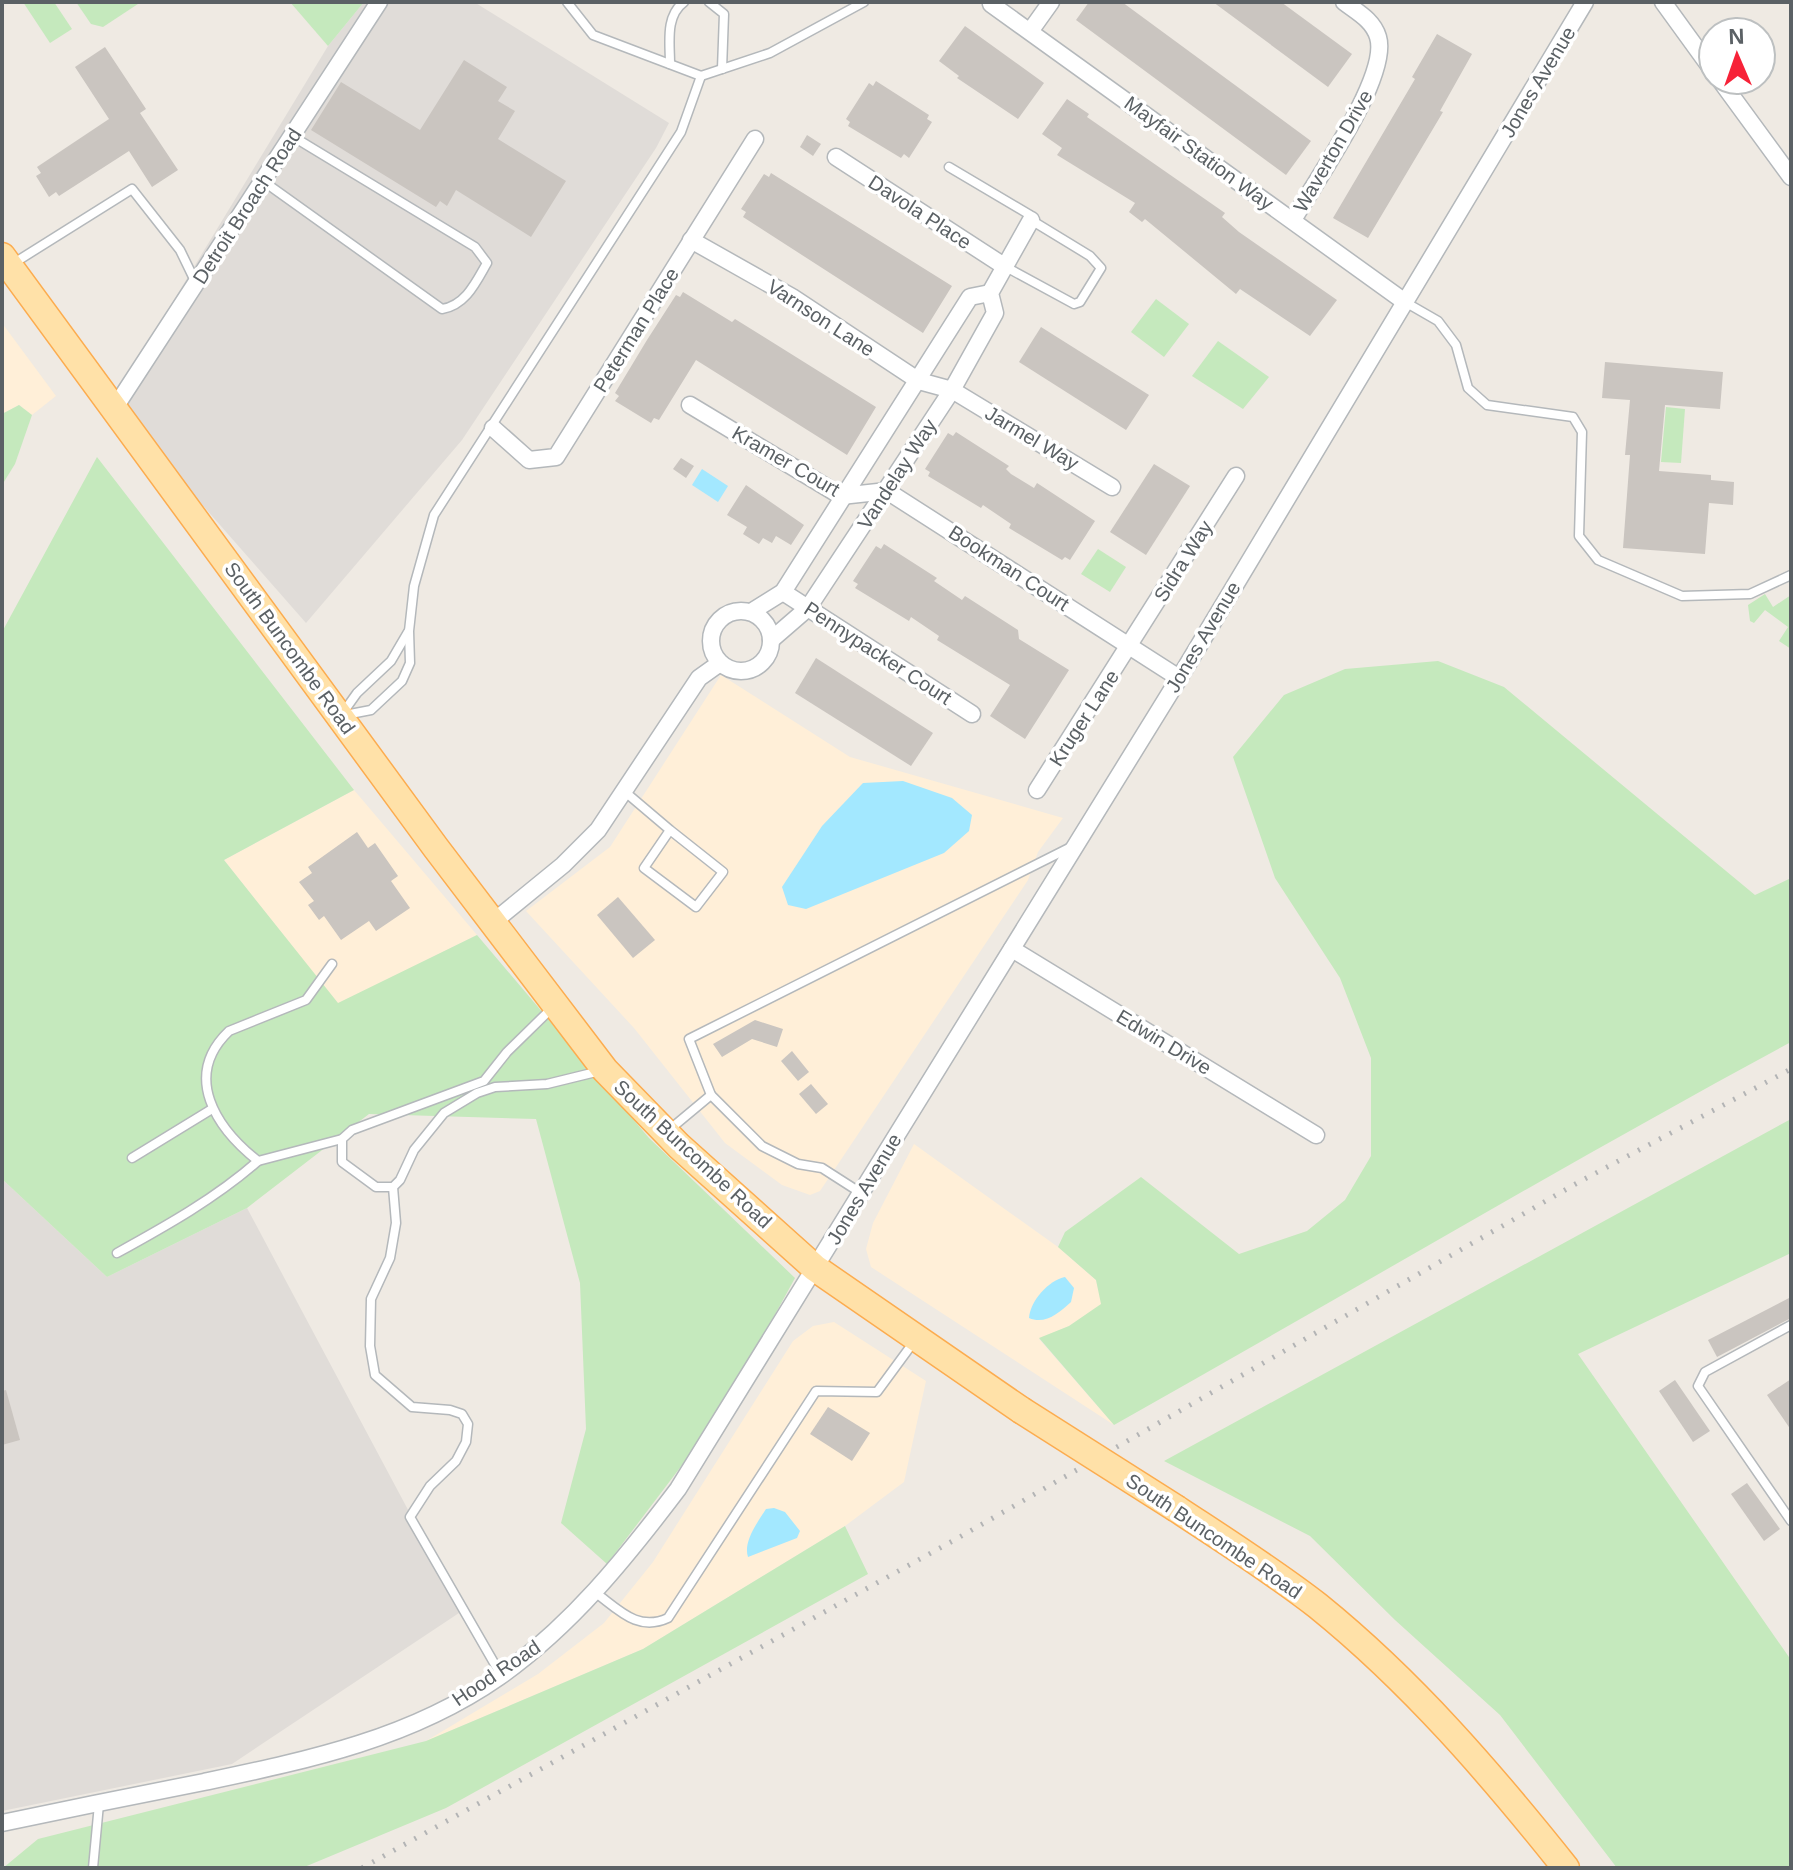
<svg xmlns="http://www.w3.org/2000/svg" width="1793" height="1870" font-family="Arial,sans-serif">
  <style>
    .commercial { fill: #ffefd8 }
    .industrial { fill: #e0dcd8 }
    .green { fill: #c5e9bd }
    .water { fill: #a3e8ff }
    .building { fill: #cac5c0 }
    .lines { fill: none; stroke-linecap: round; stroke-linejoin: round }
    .lane-casing { stroke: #b4b8bb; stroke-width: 11 }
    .street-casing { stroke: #b4b8bb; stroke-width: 19 }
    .primary-casing { stroke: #fcac4f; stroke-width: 29 }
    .lane { stroke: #fff; stroke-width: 8 }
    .street { stroke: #fff; stroke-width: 16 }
    .primary { stroke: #ffe1a8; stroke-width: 26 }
    .rail { stroke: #b3b4b5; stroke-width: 5; stroke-dasharray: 2 10; stroke-linecap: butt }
    .primary-bridge-casing { stroke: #fcac4f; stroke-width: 29; stroke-linecap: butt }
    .primary-bridge { stroke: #ffe1a8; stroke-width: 26 }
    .labels { text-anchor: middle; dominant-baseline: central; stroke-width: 7; stroke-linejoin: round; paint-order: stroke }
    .street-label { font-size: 20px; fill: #5b6165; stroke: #fff }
  </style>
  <rect width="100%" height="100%" fill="#efeae3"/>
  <g class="commercial">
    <polygon points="2,323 56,396 32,415 19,405 2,414"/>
    <polygon points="721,675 850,757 1063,818 1038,852 1028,880 820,1191 810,1195 782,1185 725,1143 634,1028 526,911 610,847"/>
    <polygon points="354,790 477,935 338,1004 224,860"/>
    <polygon points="914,1144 1058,1247 1096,1280 1102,1304 1069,1326 1039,1339 1114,1425 871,1267 866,1249 873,1223"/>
    <polygon points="834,1322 926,1381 904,1482 845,1526 643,1649 426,1741 538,1674 604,1623 653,1562 793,1341 813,1326"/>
  </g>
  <g class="industrial">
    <polygon points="364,2 474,2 669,123 656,148 462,440 306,623 112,402 328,46"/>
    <polygon points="2,1179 107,1277 247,1208 462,1611 232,1764 2,1811"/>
  </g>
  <g class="green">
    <polygon points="23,2 54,2 72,29 50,43"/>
    <polygon points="76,2 141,2 103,27 91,24"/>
    <polygon points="290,2 364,2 328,46"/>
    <polygon points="1156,299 1189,324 1164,357 1131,332"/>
    <polygon points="1218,341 1269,377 1243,409 1192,376"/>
    <polygon points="19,405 32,415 15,464 2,485 2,414"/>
    <polygon points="1666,407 1685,409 1681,463 1661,462"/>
    <polygon points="97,457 354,790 224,860 338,1003 477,935 649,1138 795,1278 720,1415 607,1564 561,1523 586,1429 580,1283 536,1119 369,1114 247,1208 107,1277 2,1179 2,632"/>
    <polygon points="1098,549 1126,567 1110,592 1081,574"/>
    <polygon points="1765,594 1773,607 1791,595 1791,649 1779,641 1788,627 1765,610 1754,623 1750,621 1748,605"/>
    <path d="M1438 661 1504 687 1755 895 1791 878V1042C1563 1165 1340 1298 1114 1425L1039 1338 1069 1326 1101 1304 1096 1280 1058 1247 1065 1232 1141 1177 1239 1254 1307 1231 1345 1200 1371 1156V1058L1340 978 1275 878 1233 757 1284 695 1345 669Z"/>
    <polygon points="1791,1119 1791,1253 1578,1354 1791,1660 1791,1868 1617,1868 1500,1715 1395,1620 1310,1536 1164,1461"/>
    <polygon points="845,1526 868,1574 446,1808 302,1868 3,1868 38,1839 426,1741 643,1649"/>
  </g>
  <g class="water">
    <polygon points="702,469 728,486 718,502 692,485"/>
    <polygon points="903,781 952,798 972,815 969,831 944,853 806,909 788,905 782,887 822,826 863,783"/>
    <path d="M1065 1277 1074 1288 1071 1302C1059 1313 1045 1325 1029 1318 1030 1301 1049 1280 1065 1277Z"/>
    <path d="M774 1508 785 1512 800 1531 797 1538 748 1557C743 1542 757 1523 766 1509Z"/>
  </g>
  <g class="building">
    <polygon points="1089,2 1122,2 1311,141 1286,175 1076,20"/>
    <polygon points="1213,2 1281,2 1352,54 1328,87"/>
    <polygon points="965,26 1044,83 1018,119 957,78 959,76 939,61"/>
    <polygon points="1437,34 1472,54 1440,111 1443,112 1368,238 1333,218 1415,79 1412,77"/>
    <polygon points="105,47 146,109 140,113 178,170 152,187 129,151 59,196 56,192 49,197 36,176 41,173 37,167 109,119 75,67"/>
    <polygon points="464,60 507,87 498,101 515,111 498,139 566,181 531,237 456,190 447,206 440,201 436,207 311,130 341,82 420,130"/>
    <polygon points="876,81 929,115 927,119 932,122 909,158 904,154 901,158 848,126 850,122 846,119 869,83 873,86"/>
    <polygon points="1067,99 1089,114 1087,117 1225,213 1222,217 1239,232 1337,300 1310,336 1240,289 1236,294 1145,219 1142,222 1129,212 1135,203 1057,155 1062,148 1042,134"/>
    <polygon points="807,135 821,144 813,156 800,147"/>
    <polygon points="771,173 952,286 923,333 743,217 746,212 741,209 764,174 769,177"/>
    <polygon points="683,292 732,322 735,319 876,407 847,455 696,360 659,420 654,418 651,423 615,401 619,396 615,393 647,340 676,295 680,297"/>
    <polygon points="1041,327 1149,395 1126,430 1019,362"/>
    <polygon points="1605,362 1723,372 1720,409 1665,405 1659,471 1711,475 1711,480 1734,482 1733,505 1709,503 1705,554 1623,548 1630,455 1625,455 1630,400 1602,398"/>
    <polygon points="956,432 1009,466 1006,469 1011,474 1034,488 1037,483 1095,521 1070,560 1065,557 1062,560 1009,528 1011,524 983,505 981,508 928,476 930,472 925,469 948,433 953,436"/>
    <polygon points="681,458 694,466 686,478 673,469"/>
    <polygon points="1154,464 1190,486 1146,555 1110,532"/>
    <polygon points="746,485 804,525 791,545 776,536 772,543 763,538 759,544 743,534 747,527 727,515"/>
    <polygon points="884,544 937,578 934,581 962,600 965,596 1018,630 1019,639 1069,670 1025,739 990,716 1010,685 937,640 939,636 911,617 909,621 855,588 858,584 853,581 876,546 881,549"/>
    <polygon points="816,658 933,733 911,766 795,693"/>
    <polygon points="357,832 368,848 375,843 398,876 391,881 410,908 376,931 369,921 341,940 324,916 319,920 308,905 314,901 299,882 312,873 308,867"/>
    <polygon points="618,897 655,940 633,958 597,915"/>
    <polygon points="755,1020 783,1029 777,1047 752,1039 722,1057 713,1044"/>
    <polygon points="792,1051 809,1072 798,1081 781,1061"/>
    <polygon points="811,1084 828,1104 816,1114 799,1094"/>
    <polygon points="1791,1297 1791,1318 1717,1357 1708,1340"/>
    <polygon points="1791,1379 1791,1430 1767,1395"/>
    <polygon points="1675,1380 1710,1431 1693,1442 1659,1391"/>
    <polygon points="6,1390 20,1440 2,1445 2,1391"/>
    <polygon points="828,1407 870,1433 852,1461 810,1434"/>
    <polygon points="1747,1483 1780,1529 1764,1541 1731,1494"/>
  </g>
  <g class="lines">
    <defs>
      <g id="lane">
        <polyline points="567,2 593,35 701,76 770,53 864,2"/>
        <polyline points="709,2 724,14 722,69"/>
        <path d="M670 64C670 43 665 16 684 2"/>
        <polyline points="949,167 1030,215 1031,220 1090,256 1101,268 1080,302 1074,304 1004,266"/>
        <path d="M263 181 442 309C466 305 476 282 487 263L475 247 292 136"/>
        <polyline points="14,263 132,189 180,250 196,283"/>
        <polyline points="1405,302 1438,321 1456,345 1468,388 1487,405 1573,417 1582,432 1579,536 1598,560 1682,596 1750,594 1791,575"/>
        <polyline points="342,714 357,693 391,661 408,632"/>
        <polyline points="345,715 371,710 402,681 410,663 409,631 414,586 434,515 681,132 701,76"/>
        <polyline points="624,791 670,830 644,868 696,907 723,872 670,830"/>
        <path d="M332 964 306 1000 229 1031C182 1076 216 1128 258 1161L342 1139"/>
        <polyline points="553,1007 507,1052 484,1081 352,1130 342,1139 342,1162 376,1187 393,1187 400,1180 414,1150 444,1113 477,1093 495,1087 547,1084 600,1071"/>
        <polyline points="711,1095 689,1039 1071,847"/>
        <polyline points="669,1130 711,1095 762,1146 798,1164 822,1168 861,1193"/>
        <polyline points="132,1158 212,1109"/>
        <polyline points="393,1187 396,1223 390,1258 371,1299 370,1346 375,1375 412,1407 450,1410 462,1414 468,1424 466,1442 456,1461 430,1486 410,1517 501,1675"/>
        <path d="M117 1253C166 1226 216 1198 258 1161"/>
        <polyline points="1791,1325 1705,1372 1698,1386 1791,1521"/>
        <path d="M596 1593C619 1610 638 1632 668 1618L816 1391 877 1392 913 1343"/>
        <polyline points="93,1868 99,1804"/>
      </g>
      <g id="street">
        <polyline points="1663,2 1713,71"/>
        <polyline points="991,4 1405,302"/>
        <polyline points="1031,30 1051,2"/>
        <polyline points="1720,80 1791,177"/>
        <polyline points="836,157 1004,266"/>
        <path d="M1293 220C1315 182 1390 76 1378 37 1373 20 1357 12 1344 2"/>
        <polyline points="691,240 792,297 919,381 952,390 1112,487"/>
        <polyline points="690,405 841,496 887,491 1179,678"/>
        <polyline points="114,409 379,2"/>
        <polyline points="493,428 529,460 556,457 755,139"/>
        <polyline points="783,592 972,714"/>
        <circle cx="741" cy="641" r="30"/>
        <polyline points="751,612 783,592 970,297 990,293"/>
        <polyline points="771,640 808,608 952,390 995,313 990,293 1031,220"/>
        <polyline points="1037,790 1236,476"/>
        <polyline points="492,923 563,865 598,830 699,678 720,663"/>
        <polyline points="1012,949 1316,1135"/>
        <path d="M2 1823C69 1809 137 1795 204 1782 308 1760 410 1739 499 1677 571 1626 625 1559 678 1489L1186 667 1585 2"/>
      </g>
      <g id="primary">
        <polyline points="2,256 436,848 605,1070 679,1146 815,1268 1021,1410"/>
        <path d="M1177 1509C1224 1540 1273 1571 1318 1606 1412 1682 1491 1774 1566 1868"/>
      </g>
    </defs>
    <use href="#lane" class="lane-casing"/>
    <use href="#street" class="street-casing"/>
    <use href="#primary" class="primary-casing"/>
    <use href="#lane" class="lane"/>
    <use href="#street" class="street"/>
    <use href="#primary" class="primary"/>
    <polyline class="rail" points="362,1868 958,1538 1579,1182 1791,1069"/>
    <defs>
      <polyline id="primary-bridge" points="1021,1410 1177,1509"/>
    </defs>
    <use href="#primary-bridge" class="primary-bridge-casing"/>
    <use href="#primary-bridge" class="primary-bridge"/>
  </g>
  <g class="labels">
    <g class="street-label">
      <text transform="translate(1538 82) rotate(-59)">Jones Avenue</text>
      <text transform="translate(1333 151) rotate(-60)">Waverton Drive</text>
      <text transform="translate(1199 153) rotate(36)">Mayfair Station Way</text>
      <text transform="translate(247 206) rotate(-57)">Detroit Broach Road</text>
      <text transform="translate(920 212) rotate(33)">Davola Place</text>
      <text transform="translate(821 318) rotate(33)">Varnson Lane</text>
      <text transform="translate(636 330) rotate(-58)">Peterman Place</text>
      <text transform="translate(1032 438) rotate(31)">Jarmel Way</text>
      <text transform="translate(786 461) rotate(30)">Kramer Court</text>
      <text transform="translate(897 474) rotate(-57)">Vandelay Way</text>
      <text transform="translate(1183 561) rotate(-58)">Sidra Way</text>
      <text transform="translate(1009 568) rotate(33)">Bookman Court</text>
      <text transform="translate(1203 637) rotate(-59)">Jones Avenue</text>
      <text transform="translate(290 648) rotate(54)">South Buncombe Road</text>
      <text transform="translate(878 653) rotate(33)">Pennypacker Court</text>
      <text transform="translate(1084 718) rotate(-57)">Kruger Lane</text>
      <text transform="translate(1164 1042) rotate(31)">Edwin Drive</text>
      <text transform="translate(693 1154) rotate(43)">South Buncombe Road</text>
      <text transform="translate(864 1189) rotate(-59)">Jones Avenue</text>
      <text transform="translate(1214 1536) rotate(34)">South Buncombe Road</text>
      <text transform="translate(496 1673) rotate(-34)">Hood Road</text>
    </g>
  </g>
  <rect width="1793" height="1870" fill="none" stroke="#5b6165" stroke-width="8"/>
  <g transform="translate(1737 56) rotate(358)"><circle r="38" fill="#ffffff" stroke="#bdc0c1" stroke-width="2"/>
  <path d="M0-6L14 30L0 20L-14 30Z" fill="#f72238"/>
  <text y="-12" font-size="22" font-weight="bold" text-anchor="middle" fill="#5b6165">N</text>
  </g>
</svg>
